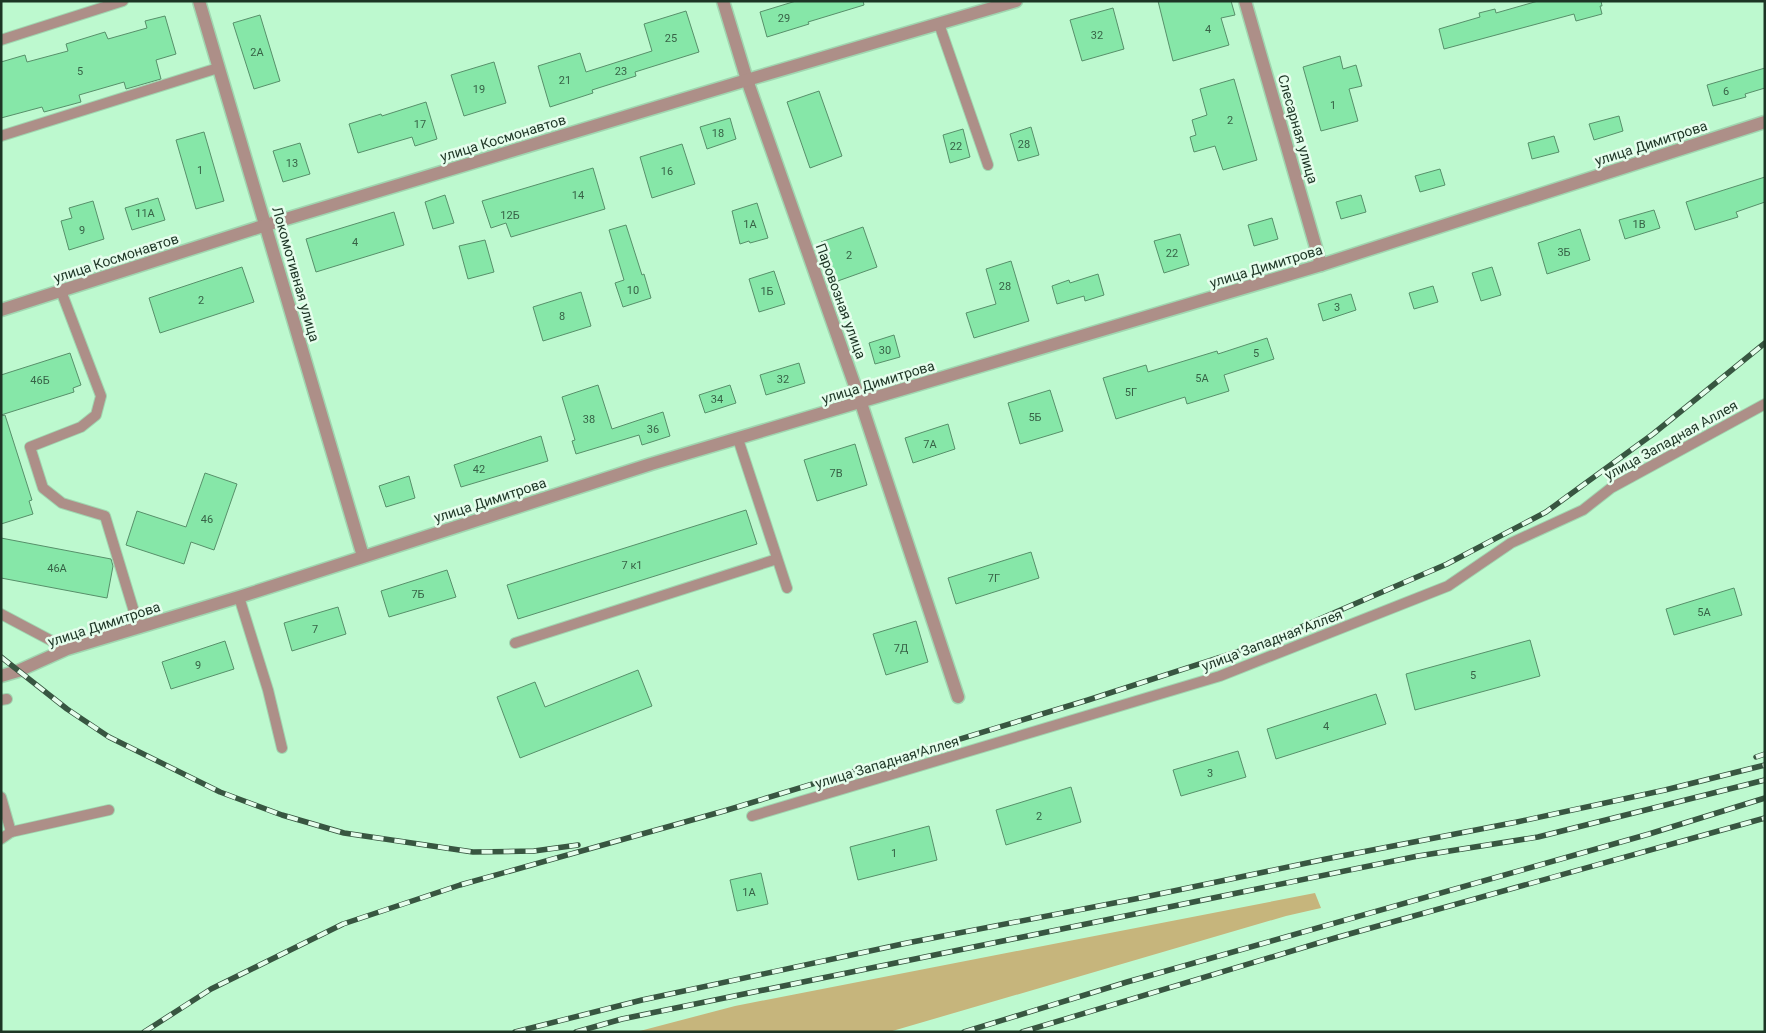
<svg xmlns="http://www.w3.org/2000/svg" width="1766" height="1033" font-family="Roboto,sans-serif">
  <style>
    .green { fill: #c6b57c }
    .building { fill: #86e7a8; stroke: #57906a }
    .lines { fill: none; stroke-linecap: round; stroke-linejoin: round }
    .service-casing { stroke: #a0d6b0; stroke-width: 12 }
    .minor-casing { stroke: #a0d6b0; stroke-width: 15 }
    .tertiary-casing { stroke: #a0d6b0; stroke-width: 15 }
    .service { stroke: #ad8f88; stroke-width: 10 }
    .minor { stroke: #ad8f88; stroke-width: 12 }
    .tertiary { stroke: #ad8f88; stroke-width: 12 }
    .rail-casing { stroke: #385641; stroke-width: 5.5 }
    .rail { stroke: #e5fdec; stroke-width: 4; stroke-dasharray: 11; stroke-linecap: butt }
    .labels { text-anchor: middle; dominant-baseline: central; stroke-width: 5; stroke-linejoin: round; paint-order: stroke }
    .number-label { font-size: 11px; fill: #376246 }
    .street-label { font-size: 14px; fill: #1d3525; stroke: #e5fdec }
  </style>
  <rect width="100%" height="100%" fill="#bdf9cf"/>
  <polygon class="green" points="1315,893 1321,908 1286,916 889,1032 636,1032 735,1006"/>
  <g class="building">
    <polygon points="796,1 863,1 864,5 808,22 809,24 767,37 760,12"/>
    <polygon points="1158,1 1231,1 1235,15 1221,18 1229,45 1173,61"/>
    <polygon points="1538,1 1601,1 1602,6 1600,6 1602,14 1576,21 1574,14 1444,49 1439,29 1480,17 1479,13 1495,9 1496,13"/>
    <polygon points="1113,8 1124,49 1082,61 1070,20"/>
    <polygon points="686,11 699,52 635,72 636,76 592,90 593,93 550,107 538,66 580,53 586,72 652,51 644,24"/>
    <polygon points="260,15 280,81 254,89 233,23"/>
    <polygon points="165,16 176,54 156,60 161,79 126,89 124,82 79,95 81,102 44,112 42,107 1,118 1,62 25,55 27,62 68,51 66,44 105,32 108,39 147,28 145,21"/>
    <polygon points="1340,56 1343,69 1356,65 1362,86 1349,89 1358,121 1321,131 1303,67"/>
    <polygon points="494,62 506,103 464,116 451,75"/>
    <polygon points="1765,68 1765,88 1745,94 1746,97 1713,106 1707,85"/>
    <polygon points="1234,79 1257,160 1223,170 1215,146 1194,152 1190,137 1196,135 1192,120 1207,115 1200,89"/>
    <polygon points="819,91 842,156 810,168 787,102"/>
    <polygon points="426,102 437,139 415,146 412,137 358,153 349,124 381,114 382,116"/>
    <polygon points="1619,116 1623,131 1594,140 1589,124"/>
    <polygon points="730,118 736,139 707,149 700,127"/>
    <polygon points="1031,127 1039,155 1018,161 1010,134"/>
    <polygon points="963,129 970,157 950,163 943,135"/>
    <polygon points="204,132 224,201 196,209 176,140"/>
    <polygon points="1554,136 1559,152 1532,159 1528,143"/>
    <polygon points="300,143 310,174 283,182 273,151"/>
    <polygon points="682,144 695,184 652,198 640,157"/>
    <polygon points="593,168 605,209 511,237 506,223 491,228 482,201"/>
    <polygon points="1440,169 1445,185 1420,192 1415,176"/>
    <polygon points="1765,177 1765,202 1736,212 1738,217 1695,230 1686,202"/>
    <polygon points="445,195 454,223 433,229 425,202"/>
    <polygon points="1361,195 1366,212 1341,219 1336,202"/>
    <polygon points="158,198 165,220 132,230 125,208"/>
    <polygon points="93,201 104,239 69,250 61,221 72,218 69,208"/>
    <polygon points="757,203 768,238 750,243 749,241 740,244 732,211"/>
    <polygon points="1654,210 1660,228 1625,239 1619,220"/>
    <polygon points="394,212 404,245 316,272 306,239"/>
    <polygon points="1272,218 1278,239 1254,246 1248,225"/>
    <polygon points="626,225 642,275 644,274 651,298 623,307 615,283 624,280 609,230"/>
    <polygon points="863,227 877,267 835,282 821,242"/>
    <polygon points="1580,229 1590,260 1547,274 1538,243"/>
    <polygon points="1180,234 1189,265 1164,273 1154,241"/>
    <polygon points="485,240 494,272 468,279 459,246"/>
    <polygon points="1011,261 1029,321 974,338 966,313 996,304 986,269"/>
    <polygon points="242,267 254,302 160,333 149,298"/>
    <polygon points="1492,267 1501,295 1481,301 1472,273"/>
    <polygon points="774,271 785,304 759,312 749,279"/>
    <polygon points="1098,274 1104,295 1085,301 1084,296 1057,304 1052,286 1069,280 1070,283"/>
    <polygon points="1433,286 1438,302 1414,309 1409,293"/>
    <polygon points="581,292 591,326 543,341 533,307"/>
    <polygon points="1351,294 1356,310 1323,321 1318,304"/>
    <polygon points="894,335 900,357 875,364 869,343"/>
    <polygon points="1267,338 1274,359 1224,375 1229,391 1187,404 1185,397 1116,419 1103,378 1146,365 1148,372 1217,351 1218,354"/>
    <polygon points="70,353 81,385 73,388 74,392 1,415 1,375"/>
    <polygon points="799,363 805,383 766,395 760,375"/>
    <polygon points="598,385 612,429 663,412 670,436 642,445 639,435 576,454 572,441 575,440 562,397"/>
    <polygon points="730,385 736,403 705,413 699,395"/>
    <polygon points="1050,390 1063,431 1020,444 1008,403"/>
    <polygon points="5,415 32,500 29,501 33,514 1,524 1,416"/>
    <polygon points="948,424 955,449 913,463 905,438"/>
    <polygon points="541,436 548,461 461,487 454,465"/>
    <polygon points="855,444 867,485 817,501 804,460"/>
    <polygon points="205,473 237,484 214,550 191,542 184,564 126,545 137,511 186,527"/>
    <polygon points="409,476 415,498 386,507 379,486"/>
    <polygon points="746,510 757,544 518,619 507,585"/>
    <polygon points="1,538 111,559 113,566 107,598 1,578"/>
    <polygon points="1031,552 1039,578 956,604 948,578"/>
    <polygon points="447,570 456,597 389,617 381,591"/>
    <polygon points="1734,588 1742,615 1674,635 1666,609"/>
    <polygon points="338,607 346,634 292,651 284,623"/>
    <polygon points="916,621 928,662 886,675 873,634"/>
    <polygon points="1530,640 1540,676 1415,710 1406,674"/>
    <polygon points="225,641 234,669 171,689 162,662"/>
    <polygon points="638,670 652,706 520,758 497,697 535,682 545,707"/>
    <polygon points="1376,694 1386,724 1276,759 1267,729"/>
    <polygon points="1238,751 1246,777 1181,796 1173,770"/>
    <polygon points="1071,787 1081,822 1006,845 996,810"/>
    <polygon points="929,826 937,860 858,880 850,847"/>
    <polygon points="761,873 768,904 737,911 730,880"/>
  </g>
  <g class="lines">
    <defs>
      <g id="service">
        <polyline points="939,24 988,165"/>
        <polyline points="1,40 123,1"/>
        <polyline points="1,136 218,68"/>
        <polyline points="61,291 101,396 96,415 81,427 30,447 43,488 62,503 105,516 139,628"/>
        <polyline points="738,439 787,588"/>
        <polyline points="239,597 268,690 282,748"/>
        <polyline points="1,614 67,649"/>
        <polyline points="515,643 777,559"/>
        <polyline points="1,700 7,699"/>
        <polyline points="1,797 11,832 109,810"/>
        <polyline points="752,816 1220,676 1448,586 1511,543 1583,510 1611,488 1765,404"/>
        <polyline points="1,839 11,832"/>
      </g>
      <g id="minor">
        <polyline points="199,1 363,556"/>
        <polyline points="723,1 747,80 861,403 958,697"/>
        <polyline points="1245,1 1321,265"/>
        <polyline points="1,310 266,225 747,80 1016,1"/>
      </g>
      <polyline id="tertiary" points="1,676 18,671 67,649 239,597 651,464 1321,265 1765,122"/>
    </defs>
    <use href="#service" class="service-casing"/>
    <use href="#minor" class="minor-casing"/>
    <use href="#tertiary" class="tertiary-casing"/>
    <use href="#service" class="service"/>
    <use href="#minor" class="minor"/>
    <use href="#tertiary" class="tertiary"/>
    <defs>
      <g id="rail">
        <polyline points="1,657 67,709 109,737 220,792 282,815 344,833 473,852 534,851 578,845"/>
        <polyline points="1756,757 1765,754"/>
        <polyline points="144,1032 211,989 343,924 460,885 724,811 1088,700 1264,643 1447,564 1546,512 1653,434 1765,343"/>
        <polyline points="515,1032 642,1000 907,943 1140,898 1326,859 1517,822 1665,790 1765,765"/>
        <polyline points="576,1032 622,1019 1418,856 1538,837 1765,780"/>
        <polyline points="964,1032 1127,982 1649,834 1765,798"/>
        <polyline points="1022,1032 1335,938 1765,818"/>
      </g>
    </defs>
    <use href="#rail" class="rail-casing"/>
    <use href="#rail" class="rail"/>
  </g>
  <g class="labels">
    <g class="number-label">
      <text x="784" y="18">29</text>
      <text x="1208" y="29">4</text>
      <text x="1097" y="35">32</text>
      <text x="671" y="38">25</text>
      <text x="257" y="52">2А</text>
      <text x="80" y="71">5</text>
      <text x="621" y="71">23</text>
      <text x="565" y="80">21</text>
      <text x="479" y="89">19</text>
      <text x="1726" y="91">6</text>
      <text x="1333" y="105">1</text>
      <text x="1230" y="120">2</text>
      <text x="420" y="124">17</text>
      <text x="718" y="133">18</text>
      <text x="1024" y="144">28</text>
      <text x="956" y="146">22</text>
      <text x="292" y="163">13</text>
      <text x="200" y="170">1</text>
      <text x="667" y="171">16</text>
      <text x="578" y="195">14</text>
      <text x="145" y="213">11А</text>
      <text x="510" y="215">12Б</text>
      <text x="750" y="224">1А</text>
      <text x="1639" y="224">1В</text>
      <text x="82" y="230">9</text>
      <text x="355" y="242">4</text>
      <text x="1564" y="252">3Б</text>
      <text x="1172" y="253">22</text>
      <text x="849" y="255">2</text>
      <text x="1005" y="286">28</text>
      <text x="633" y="290">10</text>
      <text x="767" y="291">1Б</text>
      <text x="201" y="300">2</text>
      <text x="1337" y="307">3</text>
      <text x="562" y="316">8</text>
      <text x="885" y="350">30</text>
      <text x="1256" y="353">5</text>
      <text x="1202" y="378">5А</text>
      <text x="783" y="379">32</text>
      <text x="40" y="380">46Б</text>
      <text x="1131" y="392">5Г</text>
      <text x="717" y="399">34</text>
      <text x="1035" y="417">5Б</text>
      <text x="589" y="419">38</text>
      <text x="653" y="429">36</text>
      <text x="930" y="444">7А</text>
      <text x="479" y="469">42</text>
      <text x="836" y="473">7В</text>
      <text x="207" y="519">46</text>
      <text x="632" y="565">7 к1</text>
      <text x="57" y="568">46А</text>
      <text x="994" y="578">7Г</text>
      <text x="418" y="594">7Б</text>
      <text x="1704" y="612">5А</text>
      <text x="315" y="629">7</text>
      <text x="901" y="648">7Д</text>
      <text x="198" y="665">9</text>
      <text x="1473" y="675">5</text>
      <text x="1326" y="726">4</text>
      <text x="1210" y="773">3</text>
      <text x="1039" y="816">2</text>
      <text x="894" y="853">1</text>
      <text x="749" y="892">1А</text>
    </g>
    <g class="street-label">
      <text transform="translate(1298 129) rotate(74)">Слесарная улица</text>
      <text transform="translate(503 138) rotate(-17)">улица Космонавтов</text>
      <text transform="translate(1651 143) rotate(-18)">улица Димитрова</text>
      <text transform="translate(116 258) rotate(-18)">улица Космонавтов</text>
      <text transform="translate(1266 266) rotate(-17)">улица Димитрова</text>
      <text transform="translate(296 274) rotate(74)">Локомотивная улица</text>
      <text transform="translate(841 301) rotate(70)">Паровозная улица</text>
      <text transform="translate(878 382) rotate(-17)">улица Димитрова</text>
      <text transform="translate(1671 440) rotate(-29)">улица Западная Аллея</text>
      <text transform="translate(490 500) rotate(-18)">улица Димитрова</text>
      <text transform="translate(104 624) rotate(-18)">улица Димитрова</text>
      <text transform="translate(1272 640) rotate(-21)">улица Западная Аллея</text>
      <text transform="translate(887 762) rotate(-17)">улица Западная Аллея</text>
    </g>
  </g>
  <rect width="1766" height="1033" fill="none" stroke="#1d3525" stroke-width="5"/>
</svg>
